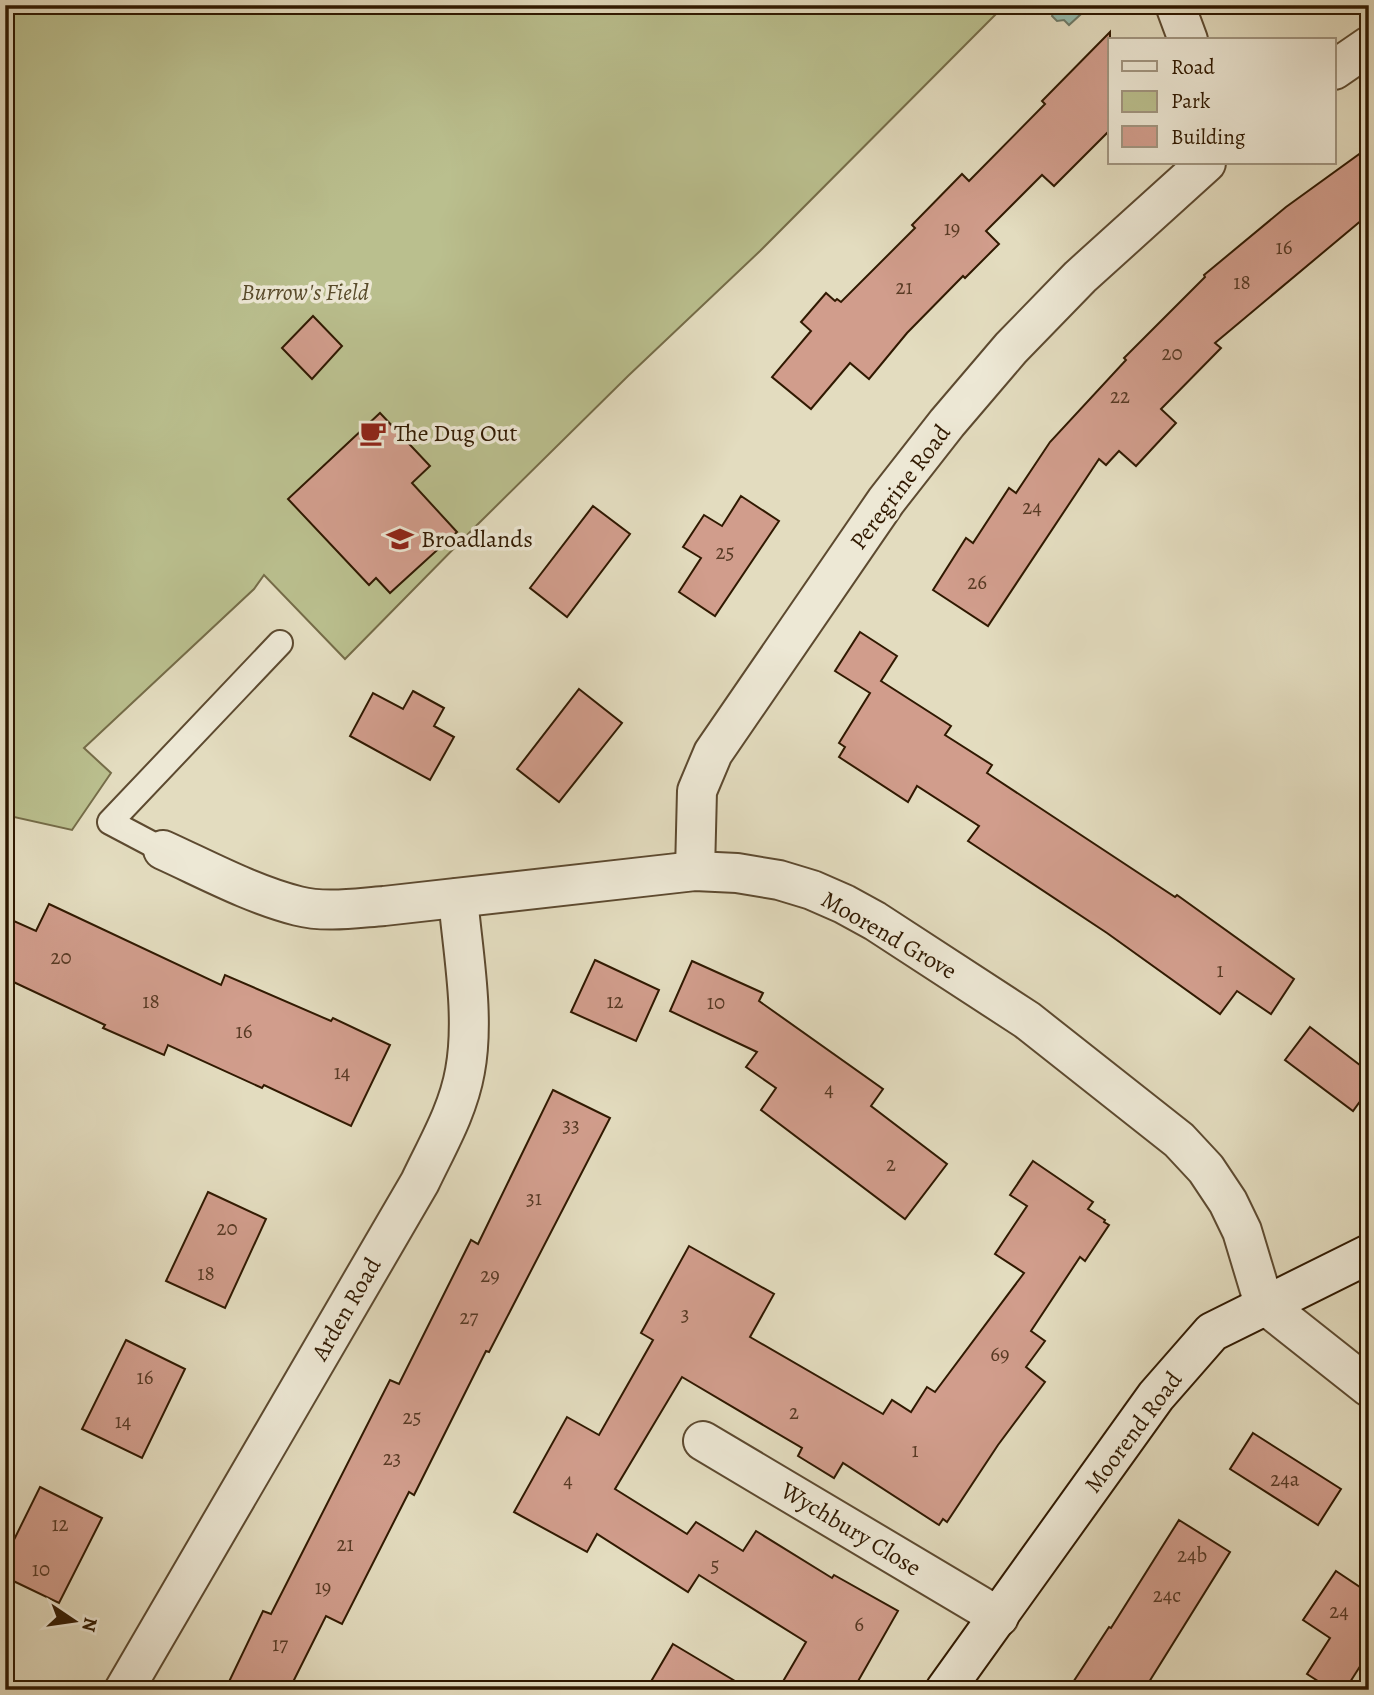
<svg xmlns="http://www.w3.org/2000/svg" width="1374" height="1695" font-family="Alegreya,serif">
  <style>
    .green { fill: #babf8e; stroke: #756c48; stroke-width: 2 }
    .water { fill: #96bcae; stroke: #6d7b69; stroke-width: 2 }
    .building { fill: #d19d8c; stroke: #301901; stroke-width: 2 }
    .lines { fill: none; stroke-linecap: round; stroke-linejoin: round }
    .lane-casing { stroke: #5d4a30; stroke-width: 28 }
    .street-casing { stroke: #5d4a30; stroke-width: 42 }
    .secondary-casing { stroke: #301901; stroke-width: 42 }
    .lane { stroke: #ede8d5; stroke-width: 24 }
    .street { stroke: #ede8d5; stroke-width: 38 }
    .secondary { stroke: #ede8d5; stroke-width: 38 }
    .labels { text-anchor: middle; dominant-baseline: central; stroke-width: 7; stroke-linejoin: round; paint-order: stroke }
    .number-label { font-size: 21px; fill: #583a24 }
    .park-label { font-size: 24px; font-style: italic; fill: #594b2b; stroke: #ede8d5 }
    .poi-label { font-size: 24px; fill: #301901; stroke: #ede8d5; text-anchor: start }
    .street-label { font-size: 24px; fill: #301901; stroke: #ede8d5 }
  </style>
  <rect width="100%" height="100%" fill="#e3dcbf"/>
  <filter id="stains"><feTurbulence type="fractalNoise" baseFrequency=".00286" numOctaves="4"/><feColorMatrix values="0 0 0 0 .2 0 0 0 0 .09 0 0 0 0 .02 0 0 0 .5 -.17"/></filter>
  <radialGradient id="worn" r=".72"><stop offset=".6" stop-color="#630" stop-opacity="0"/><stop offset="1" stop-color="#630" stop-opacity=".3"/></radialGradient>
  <polygon class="green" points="5,5 1005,5 760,251 628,376 475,527 345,659 264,575 254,589 84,748 111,773 72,830 5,815"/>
  <polygon class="water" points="1051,5 1091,5 1069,25 1064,20 1057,21 1052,16 1055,9"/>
  <g class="building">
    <polygon points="1110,32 1110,130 1054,186 1042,175 986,231 999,244 965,278 963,276 907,333 869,379 850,363 811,409 772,377 811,331 801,322 826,293 835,301 837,299 841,302 915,228 912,225 962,174 969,181 1045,104 1042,101"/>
    <polygon points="1369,147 1369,214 1215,343 1221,348 1161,409 1176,423 1136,466 1119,451 1106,465 1099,459 988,626 933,590 966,538 973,543 1009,488 1016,493 1050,442 1126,360 1124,358 1205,277 1204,275 1286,207"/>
    <polygon points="313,316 342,346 312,379 282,348"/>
    <polygon points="380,413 430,466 412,483 457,532 390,593 376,578 369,585 288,499"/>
    <polygon points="741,496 779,521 715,616 679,592 701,558 683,547 704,515 722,526"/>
    <polygon points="593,506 630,534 567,617 530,588"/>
    <polygon points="860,632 897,656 881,681 951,726 945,735 992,765 987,773 1175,897 1177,895 1294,979 1271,1014 1237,991 1220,1014 1107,933 968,841 979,826 917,786 908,802 839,757 845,747 839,743 870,693 835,671"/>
    <polygon points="579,689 622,723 559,802 517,769"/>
    <polygon points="413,691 444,708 434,726 454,737 430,780 350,736 373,693 403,709"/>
    <polygon points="49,904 221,985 225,975 331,1021 333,1018 390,1045 351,1126 264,1085 262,1088 168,1045 164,1055 103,1028 105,1025 5,978 5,917 36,931"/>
    <polygon points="595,960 659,990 636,1041 571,1012"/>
    <polygon points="692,961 763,993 759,1001 883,1089 871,1106 947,1164 905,1219 761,1110 776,1088 746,1067 757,1052 670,1011"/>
    <polygon points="1310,1027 1369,1072 1369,1089 1353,1111 1285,1060"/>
    <polygon points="553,1090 610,1118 489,1352 486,1351 414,1495 409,1492 342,1624 326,1616 289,1690 225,1690 263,1611 271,1614 390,1380 399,1384 471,1240 478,1244"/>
    <polygon points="1033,1161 1093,1202 1088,1209 1105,1220 1104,1222 1109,1225 1085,1261 1080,1257 1031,1331 1045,1341 1026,1367 1045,1382 998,1445 947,1522 943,1519 939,1525 843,1463 834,1478 798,1456 802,1448 682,1377 615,1489 687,1534 696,1522 743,1551 756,1531 832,1578 834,1575 898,1611 853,1690 778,1690 806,1642 699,1575 688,1592 597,1534 587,1552 514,1512 567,1417 599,1435 653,1340 641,1333 689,1246 774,1294 750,1337 883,1414 892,1400 911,1412 927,1387 935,1392 1024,1273 995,1254 1027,1206 1010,1195"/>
    <polygon points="208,1192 266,1219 225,1308 166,1281"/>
    <polygon points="126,1340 185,1369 142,1458 82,1429"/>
    <polygon points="1253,1433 1341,1489 1318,1525 1230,1469"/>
    <polygon points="40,1487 102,1518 59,1603 5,1577 5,1558"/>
    <polygon points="1179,1520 1230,1552 1144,1690 1068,1690 1109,1627 1111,1628"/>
    <polygon points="1336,1571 1363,1589 1369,1580 1369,1663 1364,1660 1345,1690 1332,1690 1307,1674 1330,1638 1303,1620"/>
    <polygon points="673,1644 750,1690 646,1690"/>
  </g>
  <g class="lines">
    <defs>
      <polyline id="lane" points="163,850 110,822 280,643"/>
      <g id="street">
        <polyline points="1175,5 1188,40"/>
        <polyline points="1334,70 1369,46"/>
        <path d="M163 850C207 870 251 894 298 906 325 913 356 908 384 906L695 871 737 873 779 880 812 890 844 904 875 921 1027 1020 1179 1140 1206 1169 1228 1202 1242 1231 1264 1304 1369 1387"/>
        <polyline points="695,871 697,791 713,753 886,501 947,423 1011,348 1080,277 1206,163"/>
        <polyline points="703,1441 999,1617"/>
        <path d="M124 1690 420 1182C437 1146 458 1111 465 1071 475 1017 463 953 458 898"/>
      </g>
      <polyline id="secondary" points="945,1690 1156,1396 1212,1332 1369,1254"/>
    </defs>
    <use href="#lane" class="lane-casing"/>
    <use href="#street" class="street-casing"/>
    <use href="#secondary" class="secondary-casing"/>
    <use href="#lane" class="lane"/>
    <use href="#street" class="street"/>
    <use href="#secondary" class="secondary"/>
  </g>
  <defs>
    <symbol id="cafe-bare" viewBox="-9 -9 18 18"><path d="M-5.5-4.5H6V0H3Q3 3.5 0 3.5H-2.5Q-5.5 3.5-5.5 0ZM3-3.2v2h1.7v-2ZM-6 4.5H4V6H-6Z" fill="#8f2418" stroke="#ede8d5" stroke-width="2.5" paint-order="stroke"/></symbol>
    <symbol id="school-bare" viewBox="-9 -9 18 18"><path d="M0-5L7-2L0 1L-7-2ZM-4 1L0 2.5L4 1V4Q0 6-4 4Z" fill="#8f2418" stroke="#ede8d5" stroke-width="2.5" paint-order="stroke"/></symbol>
  </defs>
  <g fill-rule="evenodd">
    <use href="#cafe-bare" x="354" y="414" width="38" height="38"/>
    <use href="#school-bare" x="381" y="520" width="38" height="38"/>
  </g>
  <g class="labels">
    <g class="number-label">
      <text x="952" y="228">19</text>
      <text x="1284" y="247">16</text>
      <text x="1242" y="282">18</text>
      <text x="904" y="287">21</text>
      <text x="1172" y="353">20</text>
      <text x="1120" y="396">22</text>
      <text x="1032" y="507">24</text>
      <text x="725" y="552">25</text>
      <text x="977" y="582">26</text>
      <text x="61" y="957">20</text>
      <text x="1220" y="970">1</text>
      <text x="151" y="1001">18</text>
      <text x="615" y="1001">12</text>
      <text x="716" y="1002">10</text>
      <text x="244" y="1031">16</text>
      <text x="342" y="1072">14</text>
      <text x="829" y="1089">4</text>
      <text x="571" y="1125">33</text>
      <text x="891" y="1164">2</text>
      <text x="534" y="1198">31</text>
      <text x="227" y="1228">20</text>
      <text x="206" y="1273">18</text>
      <text x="490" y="1275">29</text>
      <text x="685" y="1314">3</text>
      <text x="469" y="1317">27</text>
      <text x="1000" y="1354">69</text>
      <text x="145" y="1377">16</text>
      <text x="794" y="1412">2</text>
      <text x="412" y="1417">25</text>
      <text x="123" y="1421">14</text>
      <text x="915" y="1450">1</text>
      <text x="392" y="1458">23</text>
      <text x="1285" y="1479">24a</text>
      <text x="568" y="1480">4</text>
      <text x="60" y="1524">12</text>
      <text x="345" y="1544">21</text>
      <text x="1192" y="1555">24b</text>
      <text x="715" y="1565">5</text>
      <text x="41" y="1569">10</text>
      <text x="323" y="1587">19</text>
      <text x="1167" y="1595">24c</text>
      <text x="1339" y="1611">24</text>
      <text x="859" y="1624">6</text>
      <text x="280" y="1644">17</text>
    </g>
    <g class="park-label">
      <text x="305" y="292">Burrow's Field</text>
    </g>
    <g class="poi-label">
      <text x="394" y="433">The Dug Out</text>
      <text x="421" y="539">Broadlands</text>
    </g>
    <g class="street-label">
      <text transform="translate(900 487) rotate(-53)">Peregrine Road</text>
      <text transform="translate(889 935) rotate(30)">Moorend Grove</text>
      <text transform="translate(346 1309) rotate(-60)">Arden Road</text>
      <text transform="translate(1133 1432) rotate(-53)">Moorend Road</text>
      <text transform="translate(851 1529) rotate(31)">Wychbury Close</text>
    </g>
  </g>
  <rect width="1374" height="1695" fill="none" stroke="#e3dcbf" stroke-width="28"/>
  <rect x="7" y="7" width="1360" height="1681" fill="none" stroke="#301901" stroke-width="3.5"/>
  <rect x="14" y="14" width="1346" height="1667" fill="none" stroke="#301901" stroke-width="2"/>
  <rect x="1108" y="38" width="228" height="126" fill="#ede8d5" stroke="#a19580" stroke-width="2"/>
  <rect x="1122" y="61" width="35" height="10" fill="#ede8d5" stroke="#a19580" stroke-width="2"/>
  <text x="1171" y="74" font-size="21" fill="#301901">Road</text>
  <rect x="1122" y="91" width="35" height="21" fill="#babf8e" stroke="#a19580" stroke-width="2"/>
  <text x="1171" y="108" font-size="21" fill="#301901">Park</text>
  <rect x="1122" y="126" width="35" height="21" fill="#d19d8c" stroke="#a19580" stroke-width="2"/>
  <text x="1171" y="144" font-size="21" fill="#301901">Building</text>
  <g transform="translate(74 1621) rotate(103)" stroke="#ede8d5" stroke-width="5" paint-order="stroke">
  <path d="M0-5L12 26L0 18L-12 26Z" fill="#301901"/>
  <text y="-10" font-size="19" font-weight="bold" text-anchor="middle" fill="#301901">N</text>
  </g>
  <rect width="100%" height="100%" filter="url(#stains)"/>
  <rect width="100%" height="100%" fill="url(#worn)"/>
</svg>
